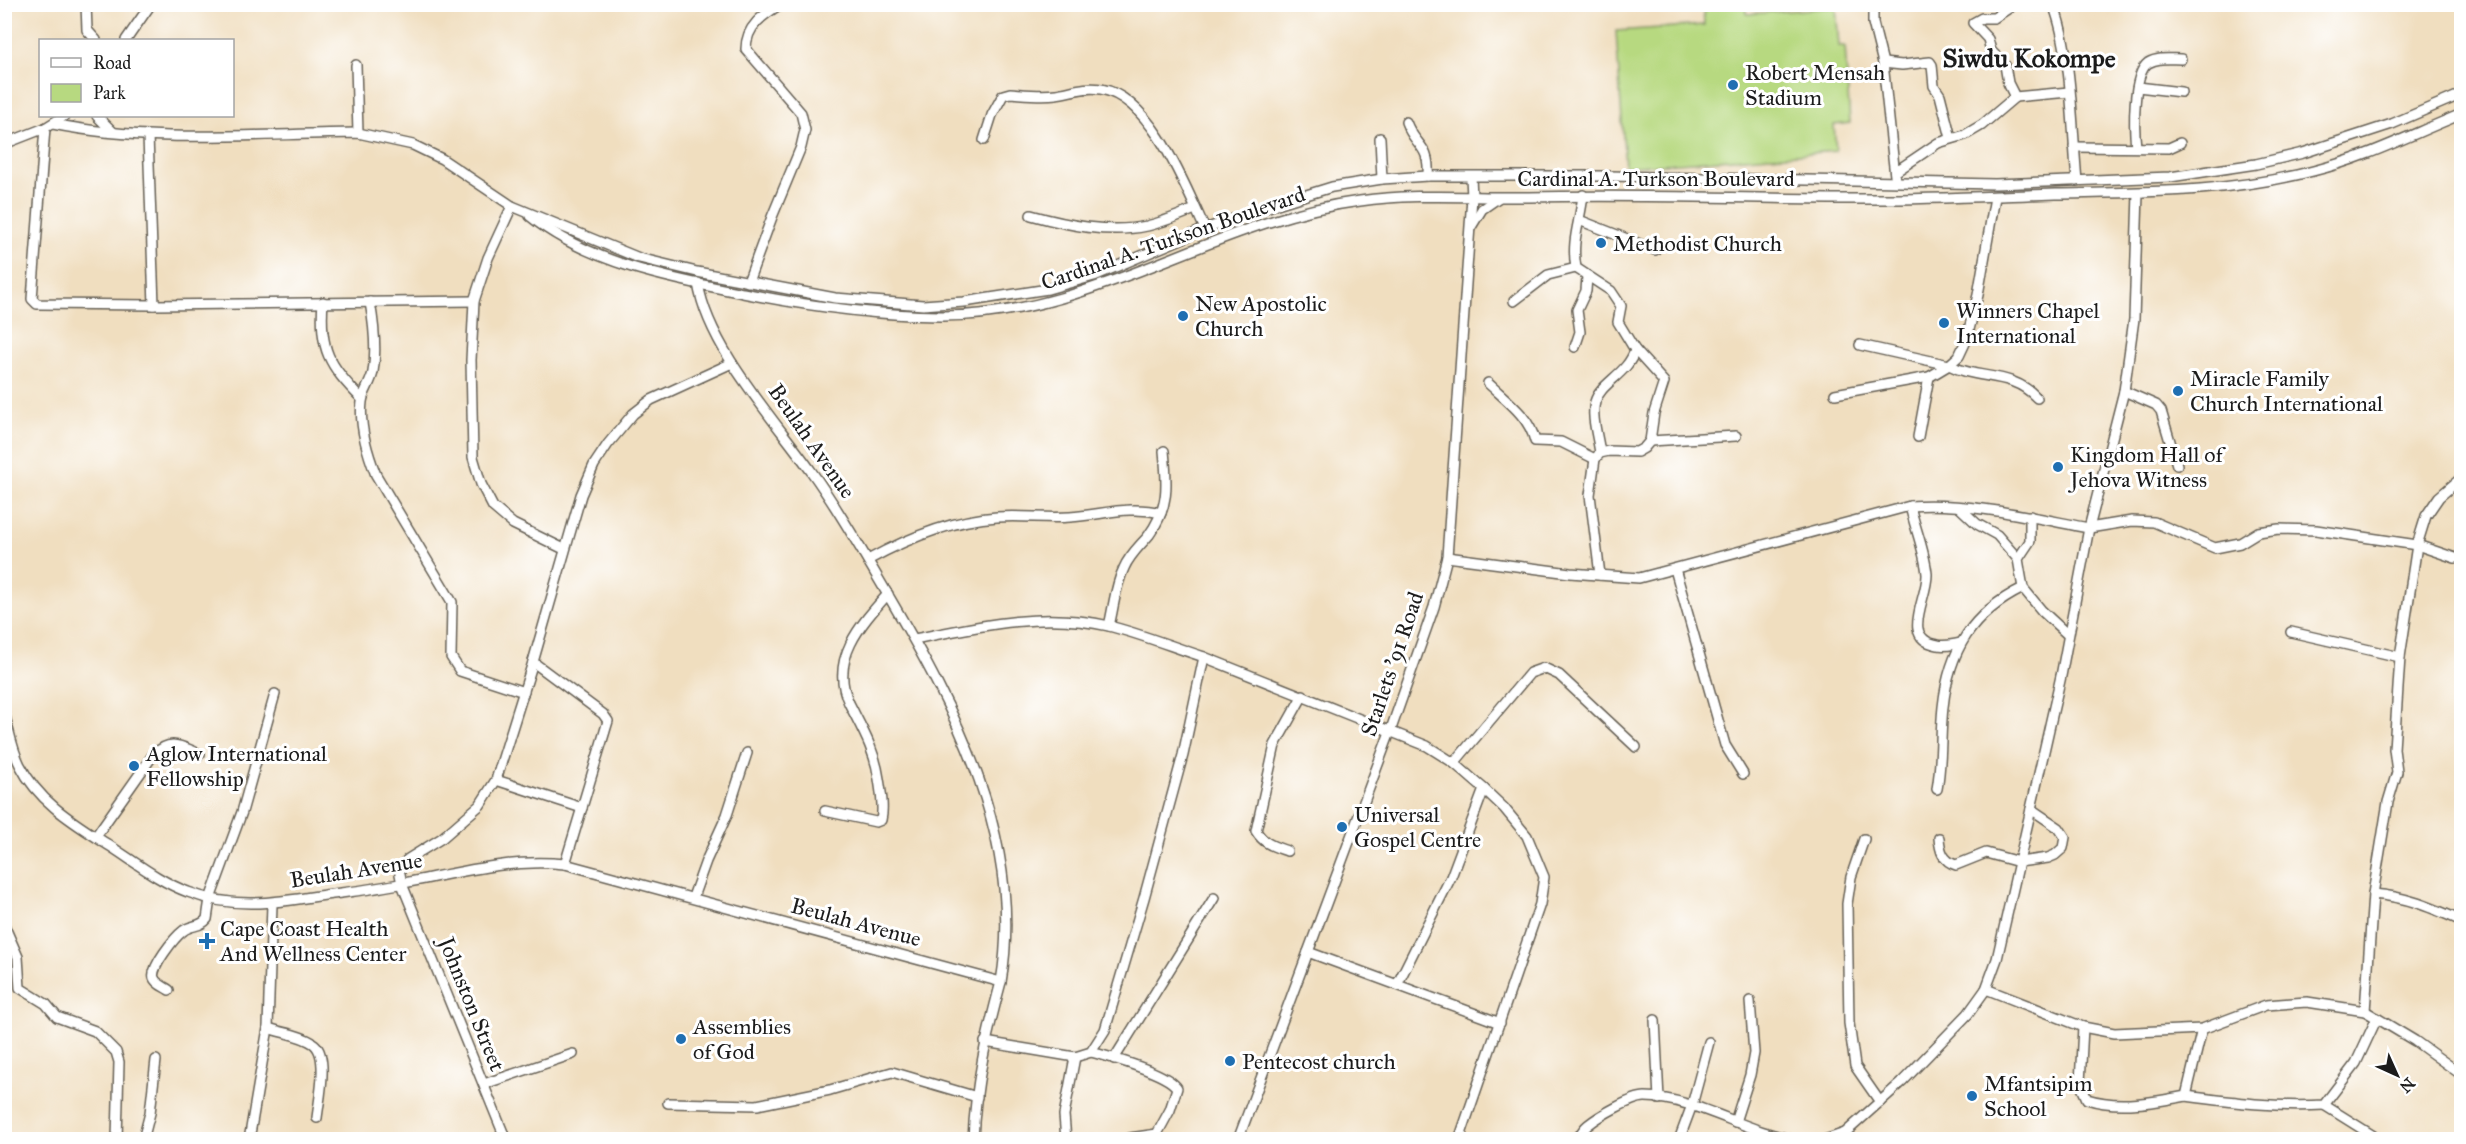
<svg xmlns="http://www.w3.org/2000/svg" width="2466" height="1144" font-family="'IM FELL Great Primer',serif">
  <style>
    .green { fill: #b7d980; stroke: #6a7a4e; stroke-width: 1.5 }
    .lines { fill: none; stroke-linecap: round; stroke-linejoin: round }
    .minor-casing { stroke: #666055; stroke-width: 12 }
    .minor { stroke: #fff; stroke-width: 9 }
    .poi-dot { fill: #1f6fb2; stroke: #fff; stroke-width: 2 }
    .labels { text-anchor: middle; dominant-baseline: central; stroke-width: 6; stroke-linejoin: round; paint-order: stroke }
    .poi-label { font-size: 22px; fill: #1c1c1c; stroke: #fff; text-anchor: start }
    .street-label { font-size: 22px; fill: #1c1c1c; stroke: #fff }
    .quarter-label { font-size: 26px; font-weight: bold; fill: #1c1c1c; stroke: #fff }
  </style>
  <rect width="100%" height="100%" fill="#fff"/>
  <filter id="ink" filterUnits="userSpaceOnUse"><feTurbulence type="fractalNoise" baseFrequency=".0167" numOctaves="2"/><feDisplacementMap in="SourceGraphic" scale="12" xChannelSelector="R" yChannelSelector="G"/><feConvolveMatrix kernelMatrix="1 2 1 2 8 2 1 2 1" color-interpolation-filters="sRGB"/></filter>
  <filter id="wash" filterUnits="userSpaceOnUse"><feTurbulence type="fractalNoise" baseFrequency=".008" numOctaves="4" result="noise"/><feDisplacementMap in="SourceGraphic" scale="24" xChannelSelector="R" yChannelSelector="G"/><feGaussianBlur stdDeviation="1.35" result="paint"/><feColorMatrix in="noise" values="0 0 0 0 0 0 0 0 0 0 0 0 0 0 0 0 0 1.4 0 .05"/><feComposite in="paint" operator="in"/></filter>
  <g filter="url(#wash)">
    <rect width="100%" height="100%" fill="#f0debf"/>
    <polygon class="green" points="1703,5 1746,5 1747,14 1836,7 1839,46 1845,46 1850,123 1834,125 1836,151 1625,167 1616,31 1704,25"/>
  </g>
  <g filter="url(#ink)">
    <g class="lines">
      <defs>
        <g id="minor">
          <polyline points="86,4 87,30 96,40"/>
          <polyline points="1873,4 1873,23 1883,63 1895,176"/>
          <path d="M2053 4C2072 52 2072 129 2077 181"/>
          <polyline points="126,40 151,4"/>
          <polyline points="1883,63 1902,65 1930,62 1932,65 1934,86 1940,95 1951,138"/>
          <polyline points="356,65 358,133"/>
          <polyline points="2138,87 2181,92"/>
          <polyline points="2015,97 2069,92"/>
          <polyline points="97,116 113,132"/>
          <path d="M1406 122C1415 147 1430 144 1428 176"/>
          <path d="M53 124C151 144 258 134 358 133L413 145 442 159 512 206 639 258 697 272 835 298 923 305 964 302 1048 289 1094 276 1205 229 1274 205 1332 187 1382 179 1428 176H1609L1995 184 2170 177 2256 164 2303 153 2392 124 2462 94"/>
          <polyline points="45,128 32,299 37,304 154,305 474,301"/>
          <polyline points="148,136 154,305"/>
          <polyline points="1380,138 1382,179"/>
          <path d="M984 140 992 115 1003 95 1010 93C1025 94 1041 96 1056 94 1071 92 1085 86 1101 89 1152 98 1186 188 1205 229"/>
          <polyline points="4,144 45,128 64,116"/>
          <polyline points="2074,147 2169,148 2180,143"/>
          <path d="M2136 147C2134 129 2132 75 2148 63 2158 57 2170 59 2181 59"/>
          <polyline points="1895,172 1938,143 1965,135 1982,125 2015,97 2008,83 2005,65 1991,51 1988,39 1973,23 1982,18 1994,18 2015,4"/>
          <polyline points="2138,193 2134,319 2124,391 2089,528 2132,521 2154,522 2215,548 2240,543 2258,532 2279,529 2316,530 2417,545 2455,558 2462,558"/>
          <path d="M1583 195C1580 223 1571 240 1576 268L1611 291 1621 306 1618 322 1635 350 1664 382 1654 413 1650 441 1644 448 1637 452 1609 451 1600 453 1595 459 1590 495 1600 575"/>
          <polyline points="512,206 488,258 474,301 471,360 473,457 481,484 493,507 513,524 564,549"/>
          <path d="M1031 215C1067 225 1109 234 1147 226 1164 222 1180 215 1195 209"/>
          <path d="M530 216C588 263 671 279 743 293 808 306 873 315 940 316 1094 317 1212 220 1360 201 1416 193 1473 198 1529 197 1638 194 1748 199 1857 199 1924 200 1990 196 2056 194 2143 192 2229 193 2313 171 2366 158 2412 134 2462 114"/>
          <polyline points="1579,220 1655,250"/>
          <polyline points="1471,227 1482,209 1498,198"/>
          <path d="M748 282 772 217 801 147 805 130 801 113 746 49C746 26 763 15 781 4"/>
          <polyline points="1514,301 1548,275 1576,268"/>
          <path d="M323 302C319 349 329 366 362 399"/>
          <path d="M370 302C374 325 377 349 373 372 371 383 363 392 362 402 359 426 367 452 376 475L452 602 451 657 460 671 524 692"/>
          <polyline points="1860,345 1949,365 1959,356 1966,341 1978,295 1995,197"/>
          <polyline points="1575,347 1580,332 1577,310 1586,291 1587,276"/>
          <path d="M1488 383C1507 401 1529 416 1535 441L1561 442 1595 459"/>
          <polyline points="2124,391 2156,405 2161,411 2177,465"/>
          <path d="M1835 394 1929 377 1949 365C1979 381 2011 370 2037 398"/>
          <polyline points="1918,437 1929,377"/>
          <polyline points="1650,441 1736,436"/>
          <path d="M1600 453C1598 437 1591 417 1595 402 1600 383 1628 374 1635 350"/>
          <path d="M1910 506C1915 528 1925 552 1927 574 1928 598 1899 639 1938 645 1945 647 1954 644 1961 643"/>
          <polyline points="1960,508 1977,524 1997,535 2018,559"/>
          <polyline points="2030,516 2030,541 2018,559 2023,588 2042,611 2068,635"/>
          <path d="M1447 557 1570 573 1639 578 1910 506C1970 502 2030 517 2089 528L2061 676 2019 862 1997 959 1986 989 1968 1014 1902 1082 1845 1133 1825 1140"/>
          <path d="M868 560C908 538 951 520 997 517 1022 515 1046 519 1070 517 1102 515 1129 505 1161 513"/>
          <polyline points="1675,569 1725,745 1743,774"/>
          <path d="M1109 626C1114 606 1115 586 1124 568 1130 554 1140 546 1149 535 1170 506 1167 483 1164 451"/>
          <polyline points="2291,632 2400,657"/>
          <path d="M914 639C978 626 1043 611 1109 626 1141 634 1173 647 1204 657L1183 755 1144 898 1105 1030 1091 1052 1075 1057 985 1042"/>
          <polyline points="1204,657 1427,746 1454,763 1484,789 1504,808 1527,836 1544,877 1540,904 1459,1140"/>
          <polyline points="533,662 603,714 608,721 565,864"/>
          <path d="M4 713C9 730 12 750 20 765 39 803 76 824 110 846 135 862 160 882 188 892 231 909 275 903 318 896 347 892 376 889 404 883 457 873 511 858 565 864L1001 982C1025 842 956 711 888 595 863 553 840 511 811 471 774 419 708 347 698 283"/>
          <polyline points="1454,763 1530,673 1544,668 1559,675 1636,747"/>
          <polyline points="496,780 582,808"/>
          <path d="M1937 789C1942 762 1940 734 1943 707 1949 650 1972 613 2023 588"/>
          <path d="M825 811 876 822 881 820C884 808 881 792 879 779 875 750 862 729 849 703 829 660 860 625 888 594"/>
          <path d="M96 836 153 755C171 738 180 746 200 754"/>
          <path d="M1939 838C1940 851 1943 861 1956 865L1986 853 2019 862 2048 858 2055 855 2063 848 2065 837 2059 828 2031 809"/>
          <polyline points="1864,839 1851,877 1847,904 1849,1023 1855,1066 1880,1102"/>
          <path d="M1287 851C1273 846 1264 844 1256 831L1275 745 1303 695"/>
          <path d="M2373 894C2408 897 2430 907 2462 921"/>
          <polyline points="693,897 706,861 727,815 747,753"/>
          <polyline points="4,925 18,957 20,988 46,1004 57,1017 95,1031 116,1052 119,1062 117,1140"/>
          <polyline points="1308,952 1500,1023"/>
          <polyline points="1397,985 1451,877 1484,789"/>
          <polyline points="1986,989 2083,1027 2114,1033 2202,1029 2266,1005 2307,1002 2365,1011 2415,1041 2462,1075"/>
          <path d="M169 990C165 987 156 984 154 978 150 968 175 937 183 931 191 924 200 928 207 919L210 899 242 812 275 694"/>
          <polyline points="2365,1011 2373,894 2388,802 2397,772 2394,749 2400,657 2417,545 2426,516 2439,497 2459,480 2462,481"/>
          <polyline points="1655,1020 1659,1099"/>
          <path d="M2083 1027 2080 1083 2087 1099C2118 1109 2155 1102 2186 1096L2202 1029"/>
          <path d="M268 1028C282 1033 302 1035 314 1044 329 1056 319 1100 317 1118"/>
          <path d="M1091 1052C1110 1057 1168 1073 1177 1088L1170 1110 1157 1134 1130 1138"/>
          <polyline points="1114,1059 1214,898"/>
          <polyline points="484,1084 573,1054"/>
          <path d="M2186 1096C2232 1102 2278 1108 2324 1105L2356 1063 2377 1018"/>
          <polyline points="668,1103 757,1105 830,1090 892,1072 977,1097"/>
          <polyline points="2324,1105 2380,1140"/>
          <polyline points="1735,1122 1750,1075 1754,1053 1750,1001"/>
          <polyline points="143,1140 150,1113 156,1060"/>
          <polyline points="249,1140 268,1028 272,904"/>
          <polyline points="506,1140 402,884 399,869 408,859 442,838 480,805 496,780 533,662 581,495 594,465 608,444 633,414 651,400 732,363"/>
          <path d="M973 1140C975 1085 987 1034 1001 982"/>
          <polyline points="1066,1140 1064,1115 1075,1057"/>
          <polyline points="1238,1140 1390,732 1434,607 1447,557 1472,197 1471,177"/>
          <path d="M1577 1140C1580 1135 1583 1129 1588 1125 1599 1116 1632 1097 1645 1097 1698 1098 1744 1132 1796 1140"/>
          <polyline points="1679,1140 1692,1105 1709,1042"/>
        </g>
      </defs>
      <use href="#minor" class="minor-casing"/>
      <use href="#minor" class="minor"/>
    </g>
  </g>
  <g class="poi-dot">
    <circle cx="1733" cy="85" r="6"/>
    <circle cx="1601" cy="243" r="6"/>
    <circle cx="1183" cy="316" r="6"/>
    <circle cx="1944" cy="323" r="6"/>
    <circle cx="2178" cy="391" r="6"/>
    <circle cx="2058" cy="467" r="6"/>
    <circle cx="134" cy="766" r="6"/>
    <circle cx="1342" cy="827" r="6"/>
    <path d="M204 932h6v6h6v6h-6v6h-6v-6h-6v-6h6z"/>
    <circle cx="681" cy="1039" r="6"/>
    <circle cx="1230" cy="1061" r="6"/>
    <circle cx="1972" cy="1096" r="6"/>
  </g>
  <g class="labels">
    <g class="poi-label">
      <text x="1745" y="72">Robert Mensah<tspan x="1745" dy="25">Stadium</tspan></text>
      <text x="1613" y="243">Methodist Church</text>
      <text x="1195" y="303">New Apostolic<tspan x="1195" dy="25">Church</tspan></text>
      <text x="1956" y="310">Winners Chapel<tspan x="1956" dy="25">International</tspan></text>
      <text x="2190" y="378">Miracle Family<tspan x="2190" dy="25">Church International</tspan></text>
      <text x="2070" y="454">Kingdom Hall of<tspan x="2070" dy="25">Jehova Witness</tspan></text>
      <text x="146" y="753">Aglow International<tspan x="146" dy="25">Fellowship</tspan></text>
      <text x="1354" y="814">Universal<tspan x="1354" dy="25">Gospel Centre</tspan></text>
      <text x="220" y="928">Cape Coast Health<tspan x="220" dy="25">And Wellness Center</tspan></text>
      <text x="693" y="1026">Assemblies<tspan x="693" dy="25">of God</tspan></text>
      <text x="1242" y="1061">Pentecost church</text>
      <text x="1984" y="1083">Mfantsipim<tspan x="1984" dy="25">School</tspan></text>
    </g>
    <g class="street-label">
      <text x="1656" y="178">Cardinal A. Turkson Boulevard</text>
      <text transform="translate(1173 238) rotate(-19)">Cardinal A. Turkson Boulevard</text>
      <text transform="translate(812 441) rotate(55)">Beulah Avenue</text>
      <text transform="translate(1392 664) rotate(-71)">Starlets '91 Road</text>
      <text transform="translate(356 870) rotate(-9)">Beulah Avenue</text>
      <text transform="translate(856 922) rotate(15)">Beulah Avenue</text>
      <text transform="translate(472 1004) rotate(68)">Johnston Street</text>
    </g>
    <g class="quarter-label">
      <text x="2029" y="58">Siwdu Kokompe</text>
    </g>
  </g>
  <rect width="2466" height="1144" fill="none" stroke="#fff" stroke-width="24"/>
  <rect x="39" y="39" width="195" height="78" fill="#ffffff" stroke="#a4a4a4" stroke-width="1.5"/>
  <rect x="51" y="58" width="30" height="9" fill="#ffffff" stroke="#a4a4a4" stroke-width="1.5"/>
  <text x="93" y="69" font-size="18" fill="#1c1c1c">Road</text>
  <rect x="51" y="84" width="30" height="18" fill="#b7d980" stroke="#a4a4a4" stroke-width="1.5"/>
  <text x="93" y="99" font-size="18" fill="#1c1c1c">Park</text>
  <g transform="translate(2397 1075) rotate(135)" stroke="#ffffff" stroke-width="4.5" paint-order="stroke">
  <path d="M0-4.5L10 22L0 15L-10 22Z" fill="#1c1c1c"/>
  <text y="-9" font-size="16" font-weight="bold" text-anchor="middle" fill="#1c1c1c">N</text>
  </g>
</svg>
